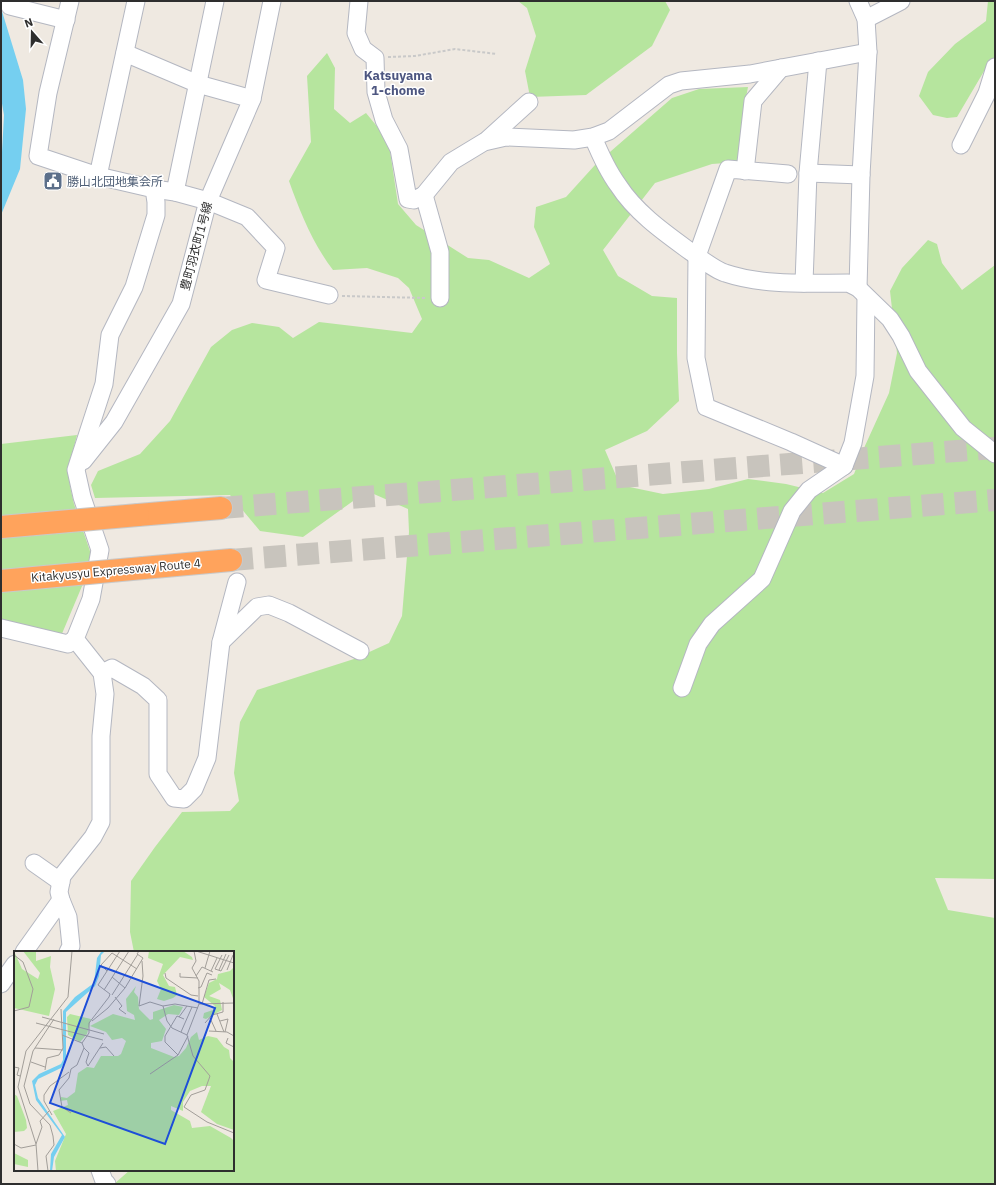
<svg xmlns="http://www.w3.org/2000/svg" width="996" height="1185" font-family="'IBM Plex Sans','Noto Sans JP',sans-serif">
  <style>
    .green { fill: #b6e59e }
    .water { fill: #75cff0 }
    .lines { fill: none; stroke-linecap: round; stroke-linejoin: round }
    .highway-tunnel { stroke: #c8c4bd; stroke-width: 22; stroke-dasharray: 22 11; stroke-linecap: butt }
    .minor-casing { stroke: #b4b7c1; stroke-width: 19 }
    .highway-casing { stroke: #c9c9c9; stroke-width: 24 }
    .path { stroke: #c9c9c9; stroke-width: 2; stroke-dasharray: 3 2; stroke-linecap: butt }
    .minor { stroke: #fff; stroke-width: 17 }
    .highway { stroke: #ffa35c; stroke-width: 22 }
    .highway-bridge-casing { stroke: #c9c9c9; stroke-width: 24; stroke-linecap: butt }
    .highway-bridge { stroke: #ffa35c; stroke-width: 22 }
    .labels { text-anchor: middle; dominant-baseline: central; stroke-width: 3; stroke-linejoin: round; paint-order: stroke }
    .service-label { font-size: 12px; fill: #4e5e75; stroke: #fff; text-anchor: start }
    .street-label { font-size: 12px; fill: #2e2e2e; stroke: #fff }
    .neighbourhood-label { font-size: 13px; font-weight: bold; fill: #4d5680; stroke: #fff }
    .inset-road { fill: none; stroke: #a29e99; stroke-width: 1 }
    .view { fill: #1d4ed8; fill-opacity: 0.15; stroke: #1d4ed8; stroke-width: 2 }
    .inset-edge { fill: none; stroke: #2e2e2e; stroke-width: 2 }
  </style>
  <rect width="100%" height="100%" fill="#efe9e1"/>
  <g class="green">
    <polygon points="518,1 665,1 670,10 652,46 586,95 530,97 525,71 536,36 527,8"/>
    <polygon points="988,1 995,1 995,57 990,61 957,117 947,118 933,115 919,96 928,72 955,44 986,21"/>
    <path d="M327 53 335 68 334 109 350 123 366 113 380 130 390 151 398 204 416 225 468 258 489 260 529 278 550 264 534 227 536 207 566 197 595 165 672 98 699 89 748 87 744 108 739 162 712 164 655 183 603 250 618 276 652 296 677 298V353L679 401 647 431 605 450 620 485 663 494 709 489 748 479 786 484 823 493 854 474 864 448 889 393 897 353 890 291 902 268 928 240 937 244 942 263 962 290 995 265V879L935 878 948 910 995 918V1184H114L130 1170H233V952H134L130 932 131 881 155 847 182 812 230 811 239 801 234 773 240 722 257 690 354 659 389 643 402 616 409 532 408 509 367 491 303 537 260 531 230 495 95 498 91 485 98 471 140 454 170 421 211 347 232 330 252 323 279 327 293 338 319 322 412 333 422 319 409 288 398 278 367 268 333 270C313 244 300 212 289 181L311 142 307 76Z"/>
    <polygon points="77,435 69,467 70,486 74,504 93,560 61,636 1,628 1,444"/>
  </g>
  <polygon class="water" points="1,8 23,80 26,109 20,169 1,215 1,156 2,152 4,115 1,98"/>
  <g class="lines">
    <g class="highway-tunnel">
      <polyline points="221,508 995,448"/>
      <polyline points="231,560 995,500"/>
    </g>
    <defs>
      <g id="minor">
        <polyline points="10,1 10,6 66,20"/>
        <polyline points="359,1 356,33 363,49 375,58 376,92 384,120 399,149 408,199 414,200 424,195 451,162 484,142 506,137 574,140 593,137 609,131 669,85 681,81 750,74 868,52"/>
        <polyline points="858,1 866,19 868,52 861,175 858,288"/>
        <polyline points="866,19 901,1"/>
        <polyline points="125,53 198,84 252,99"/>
        <path d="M593 137C600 154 607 170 618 185 636 213 665 233 691 252 700 258 715 270 725 273 764 286 807 283 848 283L858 288 890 319 901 336 918 371 963 428 995 454"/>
        <polyline points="486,141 529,102"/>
        <polyline points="961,145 987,93 995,67"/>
        <polyline points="745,171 753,101 781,68"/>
        <polyline points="808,173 861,175"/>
        <polyline points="788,174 728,169 697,256 696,358 706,407 791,442 844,466"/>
        <polyline points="98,176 136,1"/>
        <polyline points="154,189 175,192 208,201 247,217 276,248 266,280 329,295"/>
        <polyline points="175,192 215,1"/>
        <polyline points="424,195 440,252 440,298"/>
        <polyline points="804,283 808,173 818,61"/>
        <polyline points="83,461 114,422 181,304 208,201 252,99 272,1"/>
        <polyline points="1,628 68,644 75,639"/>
        <polyline points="221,642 257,607 269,605 289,613 360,651"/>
        <polyline points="102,673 112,668 143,686 158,700 158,774 174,798 184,799 194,789 207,758 221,642 237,582"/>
        <polyline points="682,688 698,644 712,624 762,579 792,511 809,490 844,466 853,443 865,376 866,297"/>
        <polyline points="34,863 61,882"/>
        <polyline points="24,952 61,900"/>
        <polyline points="68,952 71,946 68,917 61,900 59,892 62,876 93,837 101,822 101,736 105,694 102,673 75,639 91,599 100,550 82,497 76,470 104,384 110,335 134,287 156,215 156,202 154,189 98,176 38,156 48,93 70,1"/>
        <polyline points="1,984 15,964"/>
        <polyline points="100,1170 104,1181 107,1184"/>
      </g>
      <g id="highway">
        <polyline points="138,515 221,508"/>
        <polyline points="143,568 231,560"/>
      </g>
    </defs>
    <use href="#minor" class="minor-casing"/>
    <use href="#highway" class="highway-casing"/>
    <g class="path">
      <polyline points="388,57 415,56 455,49 497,54"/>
      <polyline points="342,296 426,298"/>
    </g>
    <use href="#minor" class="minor"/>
    <use href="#highway" class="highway"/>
    <defs>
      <g id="highway-bridge">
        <polyline points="1,527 138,515"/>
        <polyline points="1,581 143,568"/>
      </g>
    </defs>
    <use href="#highway-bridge" class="highway-bridge-casing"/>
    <use href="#highway-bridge" class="highway-bridge"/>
  </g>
  <defs>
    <symbol id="civic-square" viewBox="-11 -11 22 22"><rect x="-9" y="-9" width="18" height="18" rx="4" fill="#5c6f8a" stroke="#fff"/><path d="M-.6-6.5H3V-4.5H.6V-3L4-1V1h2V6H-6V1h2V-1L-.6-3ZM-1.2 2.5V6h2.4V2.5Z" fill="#fff"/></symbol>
  </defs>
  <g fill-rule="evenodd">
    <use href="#civic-square" x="42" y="170" width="22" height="22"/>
  </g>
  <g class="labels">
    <g class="service-label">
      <text x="67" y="181">勝山北団地集会所</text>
    </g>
    <g class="street-label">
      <text transform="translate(196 246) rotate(-75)">豊町羽衣町1号線</text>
      <text transform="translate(116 570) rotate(-5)">Kitakyusyu Expressway Route 4</text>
    </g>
    <g class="neighbourhood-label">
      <text x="398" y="75">Katsuyama<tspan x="398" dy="15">1-chome</tspan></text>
    </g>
  </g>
  <g transform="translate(14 951)">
    <rect width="220" height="220" fill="#efe9e1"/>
    <path d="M0 0 8 18 24 28 26 22 9 0H22V10L37 5 36 16 41 38 35 65 0 57ZM135 0H169L178 6 179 9 166 6 149 24 155 35 161 36 163 44 159 47 150 50 143 48 147 38 143 30 149 13 134 7ZM220 16V50L216 39 205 32 207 38 195 45 206 49 208 59 192 68 189 67 190 62 199 59 201 55 190 46 195 32 203 28 204 23 216 20ZM122 35 120 41 124 46 125 58 136 69 139 68V61L160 54 169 56 165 64 154 63 145 69 152 78 148 90 137 92V97L160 106 165 105 172 97 177 86 183 81 185 89 194 85 203 87 210 96 215 99 216 107 220 111V179L203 173 187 161 197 135H188L176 140 169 151V160L157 155V159L176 170 178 177 196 175 217 187 220 190V220H42L41 210 52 183 39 160 54 154 53 149 46 150 47 146 53 147 61 141 64 122 73 116 80 117 87 105H104L107 103 112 90 108 87 98 89 92 81 76 75 99 63 121 69 120 64 113 60 112 48ZM56 63 77 68 73 83 66 91 54 84 53 66ZM0 143 3 145 12 169 13 177 10 180 0 181ZM0 202 14 209V216L0 213Z" fill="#b6e59e"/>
    <path d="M91 0 87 4 85 25 81 35 52 61V109L47 117 24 128 21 134 24 147 51 186 40 206 38 220H36L37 203 48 184 22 149 18 130 25 123 47 113 49 109V60L61 46 80 32 83 7 87 1Z" fill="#75cff0"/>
    <path class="inset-road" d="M182 0 220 12M0 4 9 11 19 38 15 56 0 60M208 4 201 18 207 20 215 4M128 10 129 25 125 55 136 51 149 55 161 53 184 57M191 17 196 0M205 19 212 3M213 19 219 4M93 20 87 14 98 2 123 18M197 20 203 7M151 22 152 27 177 44 184 45M166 22V26L184 27M182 25 188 16 199 21M98 26 111 37M184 37 187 36 193 22 198 24M90 39 115 0M98 44 124 3M101 46 108 55 105 58 112 63M185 53 220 52M188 53 195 29 202 28M149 55 153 70 158 77 173 84 179 105 196 125 191 139 177 144 170 156 193 171 220 182M203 63 210 81M28 66 90 83M165 66 173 55M196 67 202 80M78 70 94 57 111 37 129 7 123 3 125 0M206 70 214 68 211 81M22 72 89 89M191 72 198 64 209 61V51M195 80 213 81 220 85M167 81 178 56M48 84 68 92M173 84 185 53V30L178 17 182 10 180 0M214 87 212 92 220 96M21 97 49 99M70 97 75 102 72 111 74 115 89 92M86 97 92 96 100 105M164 104 151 91V85L163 65 170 68M17 111 31 116M0 116 5 117 3 124 6 125M31 119 33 107 45 104 49 97 47 58M136 123 164 104 174 85M57 162 48 156 45 139 55 127 57 118 63 114 70 97 68 92 75 82V72L95 46 96 43 84 34 106 0M38 164 30 150V144L36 135 55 121M0 193 7 197 22 194M22 193 28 176 26 170 35 160M24 220 22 193 4 136 12 100 54 46 58 0M34 220 32 205 40 194 39 185 36 174 16 153 10 135 19 100 40 68"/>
    <path class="view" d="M86 15 201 57 151 193 36 152Z"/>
    <rect width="220" height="220" class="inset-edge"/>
  </g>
  <rect width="996" height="1185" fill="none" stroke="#2e2e2e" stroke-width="4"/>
  <g transform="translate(32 32) rotate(340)" stroke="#ffffff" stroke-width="3" paint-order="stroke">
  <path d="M0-3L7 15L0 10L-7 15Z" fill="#2e2e2e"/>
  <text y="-6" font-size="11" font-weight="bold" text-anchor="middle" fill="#2e2e2e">N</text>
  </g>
</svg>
